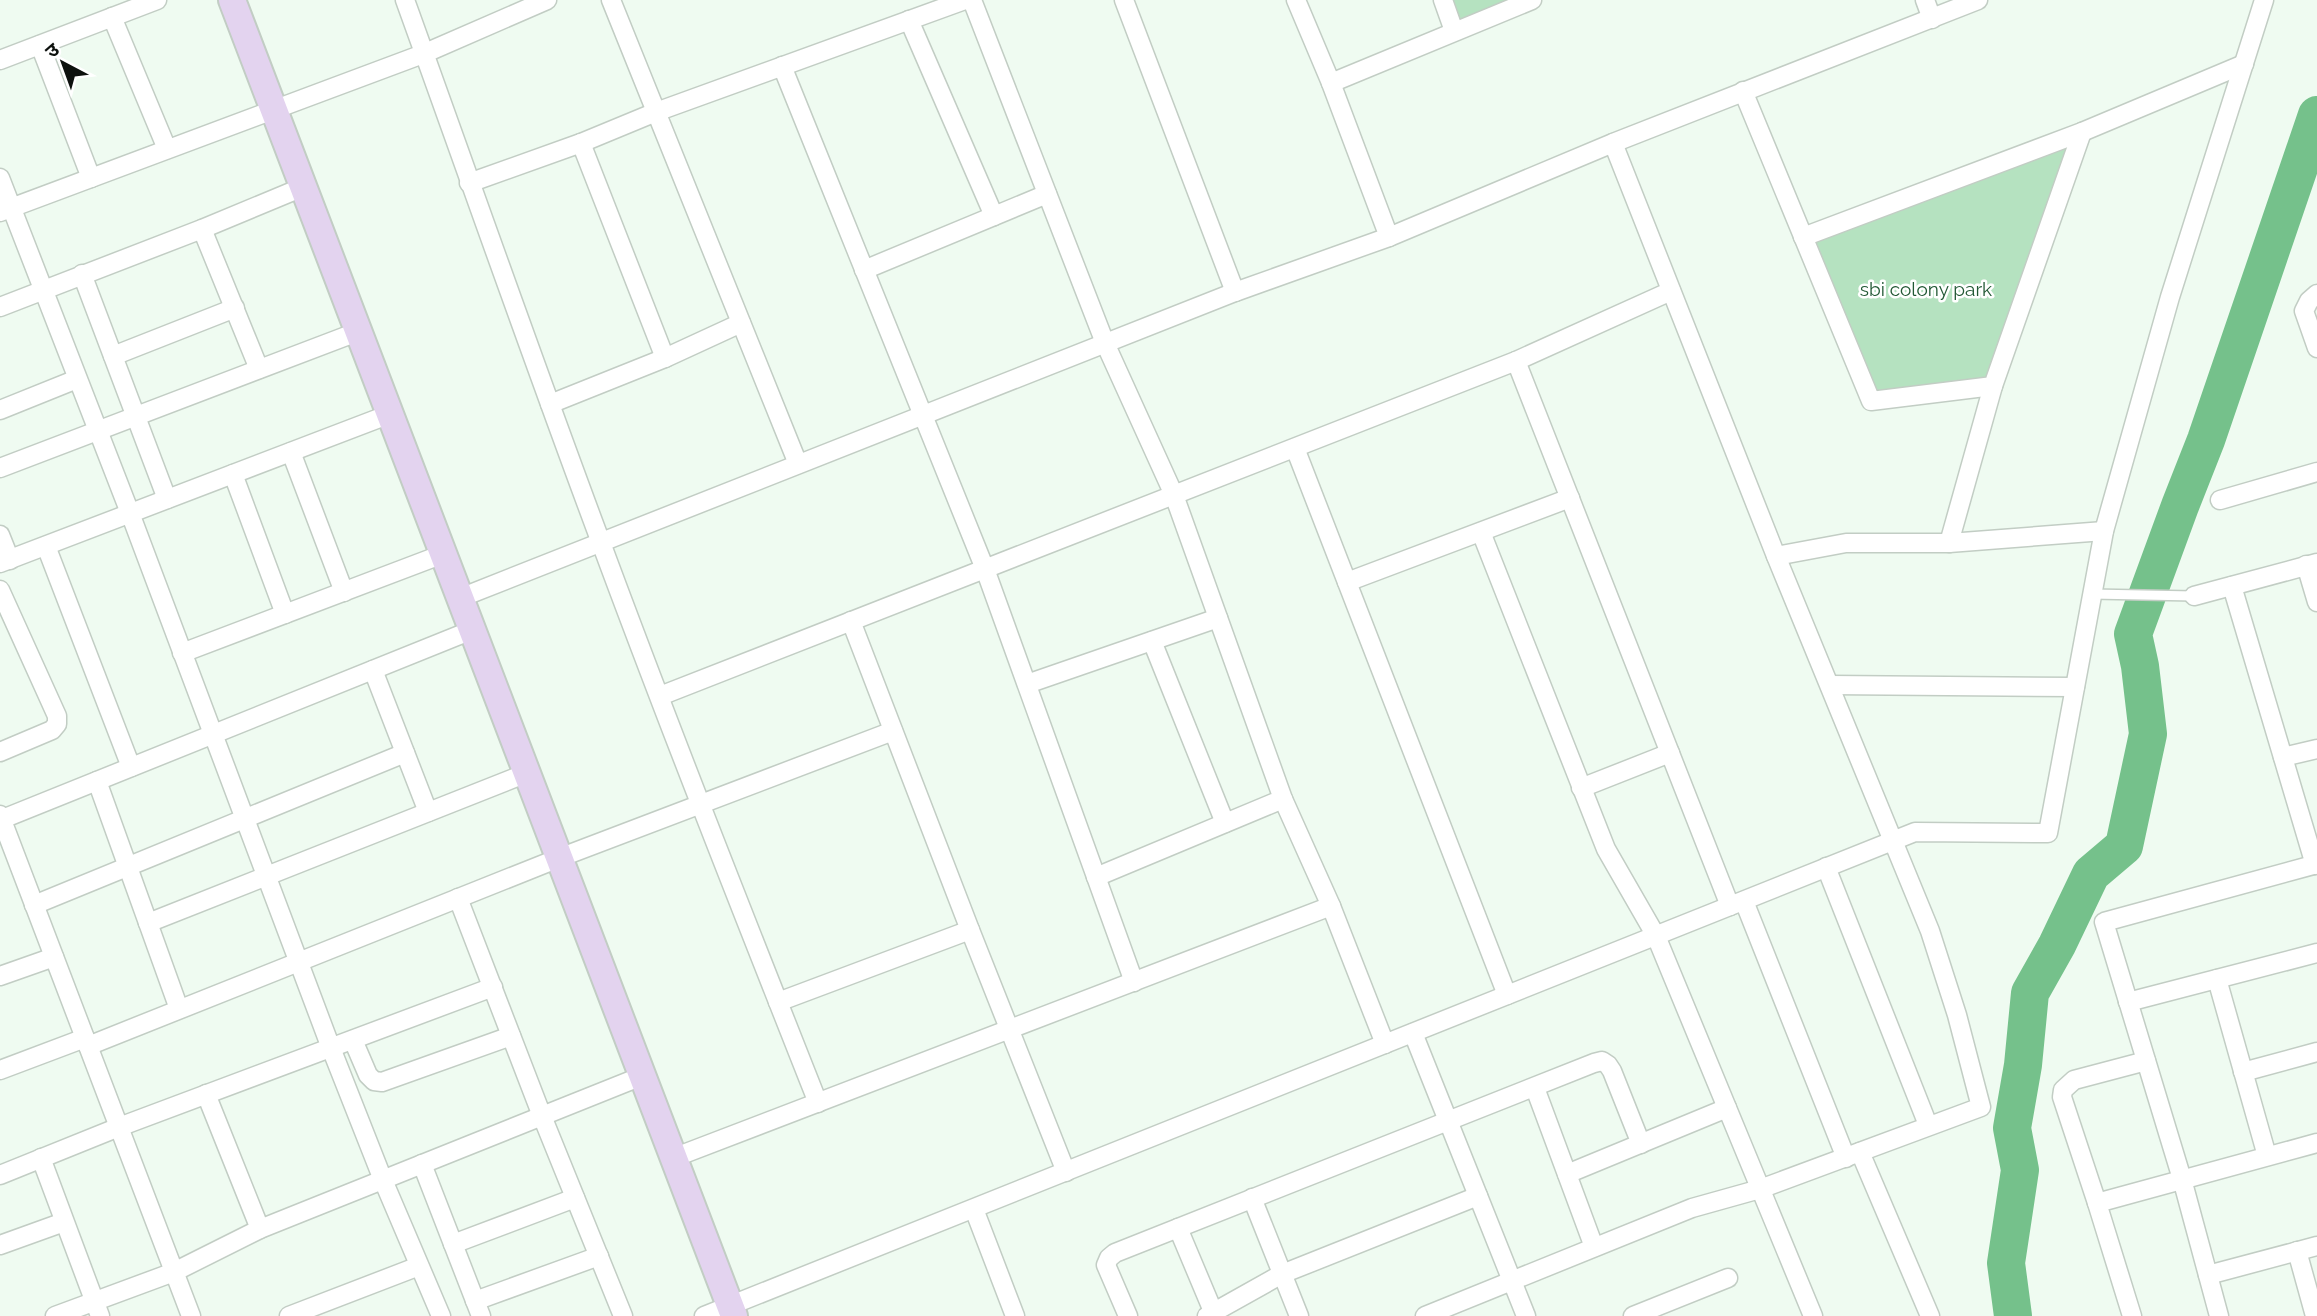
<svg xmlns="http://www.w3.org/2000/svg" width="2317" height="1316" font-family="Raleway,'Noto Sans Devanagari',sans-serif">
  <style>
    .green { fill: #b5e2c0 }
    .lines { fill: none; stroke-linecap: round; stroke-linejoin: round }
    .river { stroke: #75c18b; stroke-width: 38 }
    .lane-casing { stroke: #c2cdc4; stroke-width: 12 }
    .street-casing { stroke: #c2cdc4; stroke-width: 21 }
    .secondary-casing { stroke: #c2cdc4; stroke-width: 30 }
    .lane { stroke: #fff; stroke-width: 9 }
    .street { stroke: #fff; stroke-width: 18 }
    .secondary { stroke: #e3d3ef; stroke-width: 26 }
    .labels { text-anchor: middle; dominant-baseline: central; stroke-width: 5; stroke-linejoin: round; paint-order: stroke }
    .park-label { font-size: 19px; fill: #215834; stroke: #fff }
  </style>
  <rect width="100%" height="100%" fill="#effbf1"/>
  <g class="green">
    <polygon points="1443,0 1535,0 1455,32"/>
    <polygon points="2073,131 1995,391 1873,405 1803,237"/>
  </g>
  <g class="lines">
    <polyline class="river" points="2013,1316 2006,1263 2020,1170 2012,1128 2023,1065 2030,993 2057,945 2091,874 2124,846 2148,734 2140,666 2133,634 2180,506 2206,440 2317,115"/>
    <defs>
      <polyline id="lane" points="2092,594 2194,596"/>
      <g id="street">
        <path d="M405 0C470 180 533 361 600 540 670 729 744 916 818 1103"/>
        <polyline points="611,0 798,464"/>
        <polyline points="1124,0 1235,292"/>
        <polyline points="1296,0 1331,83 1389,237"/>
        <polyline points="1443,0 1454,31"/>
        <polyline points="1925,0 1932,19"/>
        <polyline points="112,17 167,149"/>
        <polyline points="909,20 994,216"/>
        <polyline points="40,45 91,178"/>
        <polyline points="0,60 157,0"/>
        <polyline points="782,66 985,569 1134,982"/>
        <polyline points="1331,83 1532,0"/>
        <polyline points="1743,91 1871,401 1993,386 2082,132"/>
        <polyline points="581,143 665,358"/>
        <polyline points="0,178 130,513 331,1048 383,1180 441,1316"/>
        <polyline points="469,183 581,143 656,112 965,0"/>
        <polyline points="0,212 423,54 547,0"/>
        <polyline points="202,229 259,369"/>
        <polyline points="1803,237 2082,132 2244,64"/>
        <polyline points="864,270 1047,194"/>
        <polyline points="82,274 167,499"/>
        <polyline points="2317,294 2309,301 2304,311 2317,348"/>
        <polyline points="0,307 202,229 303,187"/>
        <polyline points="113,356 235,308"/>
        <polyline points="1516,361 1730,906"/>
        <polyline points="550,404 665,358 741,323"/>
        <polyline points="0,410 77,379"/>
        <polyline points="1295,448 1507,995"/>
        <polyline points="291,452 344,592"/>
        <polyline points="0,468 357,332"/>
        <polyline points="233,474 285,614"/>
        <polyline points="2220,500 2317,472"/>
        <polyline points="1481,532 1606,849 1656,936 1813,1316"/>
        <polyline points="0,535 10,560"/>
        <polyline points="1949,543 1993,386"/>
        <polyline points="46,546 131,767"/>
        <polyline points="1776,556 1846,543 1949,543 2104,531"/>
        <polyline points="0,563 390,414"/>
        <polyline points="2306,565 2317,602"/>
        <polyline points="1347,582 1570,498"/>
        <polyline points="2232,586 2315,865"/>
        <polyline points="0,590 57,716 57,724 52,730 0,752"/>
        <polyline points="2194,596 2317,563"/>
        <polyline points="460,598 1235,292 1389,237 1613,143 1978,0"/>
        <polyline points="851,621 970,930 1066,1172"/>
        <polyline points="1152,641 1225,823"/>
        <polyline points="182,653 443,554"/>
        <polyline points="373,670 428,812"/>
        <polyline points="1027,684 1218,618"/>
        <polyline points="1830,685 2075,687"/>
        <polyline points="660,696 1516,361 1671,291"/>
        <polyline points="2283,757 2317,749"/>
        <polyline points="97,781 179,1009"/>
        <polyline points="1581,788 1670,753"/>
        <polyline points="0,815 191,1316"/>
        <polyline points="0,820 472,630"/>
        <polyline points="1826,867 1928,1125"/>
        <polyline points="1096,877 1283,799"/>
        <polyline points="458,898 542,1116 623,1316"/>
        <polyline points="1744,901 1846,1158"/>
        <polyline points="34,905 405,753"/>
        <polyline points="1331,906 1385,1044"/>
        <polyline points="148,923 527,773"/>
        <polyline points="0,976 54,957"/>
        <polyline points="2217,979 2267,1156"/>
        <polyline points="778,1002 970,930"/>
        <polyline points="2128,1002 2317,953"/>
        <polyline points="1413,1033 1526,1316"/>
        <polyline points="353,1040 368,1075 374,1081 382,1082 511,1036"/>
        <polyline points="88,1046 559,858 893,731"/>
        <polyline points="0,1070 85,1038"/>
        <polyline points="2243,1072 2317,1052"/>
        <polyline points="1535,1088 1594,1247"/>
        <polyline points="206,1094 260,1229"/>
        <polyline points="1860,1152 1930,1316"/>
        <polyline points="41,1158 100,1316"/>
        <polyline points="673,1158 1331,906 1283,799 1174,495 1105,343 972,0"/>
        <polyline points="422,1164 481,1316"/>
        <polyline points="1567,1174 1727,1108"/>
        <polyline points="0,1175 119,1127 493,987"/>
        <polyline points="1252,1198 1299,1316"/>
        <polyline points="2097,1203 2062,1097 2063,1090 2074,1080 2146,1061"/>
        <polyline points="974,1209 1015,1316"/>
        <polyline points="1178,1228 1215,1316"/>
        <polyline points="453,1244 575,1198"/>
        <polyline points="0,1245 64,1222"/>
        <polyline points="2297,1251 2315,1316"/>
        <polyline points="2208,1275 2317,1246"/>
        <polyline points="475,1301 599,1256"/>
        <polyline points="55,1316 174,1272 260,1229 642,1076"/>
        <polyline points="289,1316 419,1266"/>
        <polyline points="704,1316 1915,832 2048,833 2104,531 2170,297 2264,0"/>
        <polyline points="1128,1316 1106,1265 1109,1258 1115,1253 1594,1063 1602,1061 1608,1065 1612,1071 1641,1144"/>
        <polyline points="1207,1316 1282,1274 1478,1196"/>
        <polyline points="1425,1316 1692,1208 1760,1189 1981,1107 1957,1015 1930,931 1776,556 1613,143"/>
        <polyline points="1633,1316 1728,1278"/>
        <polyline points="2132,1316 2097,1203 2317,1143"/>
        <polyline points="2219,1316 2182,1179 2104,922 2317,864"/>
      </g>
      <polyline id="secondary" points="232,0 734,1316"/>
    </defs>
    <use href="#lane" class="lane-casing"/>
    <use href="#street" class="street-casing"/>
    <use href="#secondary" class="secondary-casing"/>
    <use href="#lane" class="lane"/>
    <use href="#street" class="street"/>
    <use href="#secondary" class="secondary"/>
  </g>
  <g class="labels">
    <g class="park-label">
      <text x="1926" y="289">sbi colony park</text>
    </g>
  </g>
  <g transform="translate(63 63) rotate(319)" stroke="#ffffff" stroke-width="5" paint-order="stroke">
  <path d="M0-5L12 26L0 18L-12 26Z" fill="#0d110e"/>
  <text y="-10" font-size="19" font-weight="bold" text-anchor="middle" fill="#0d110e">उ</text>
  </g>
</svg>
